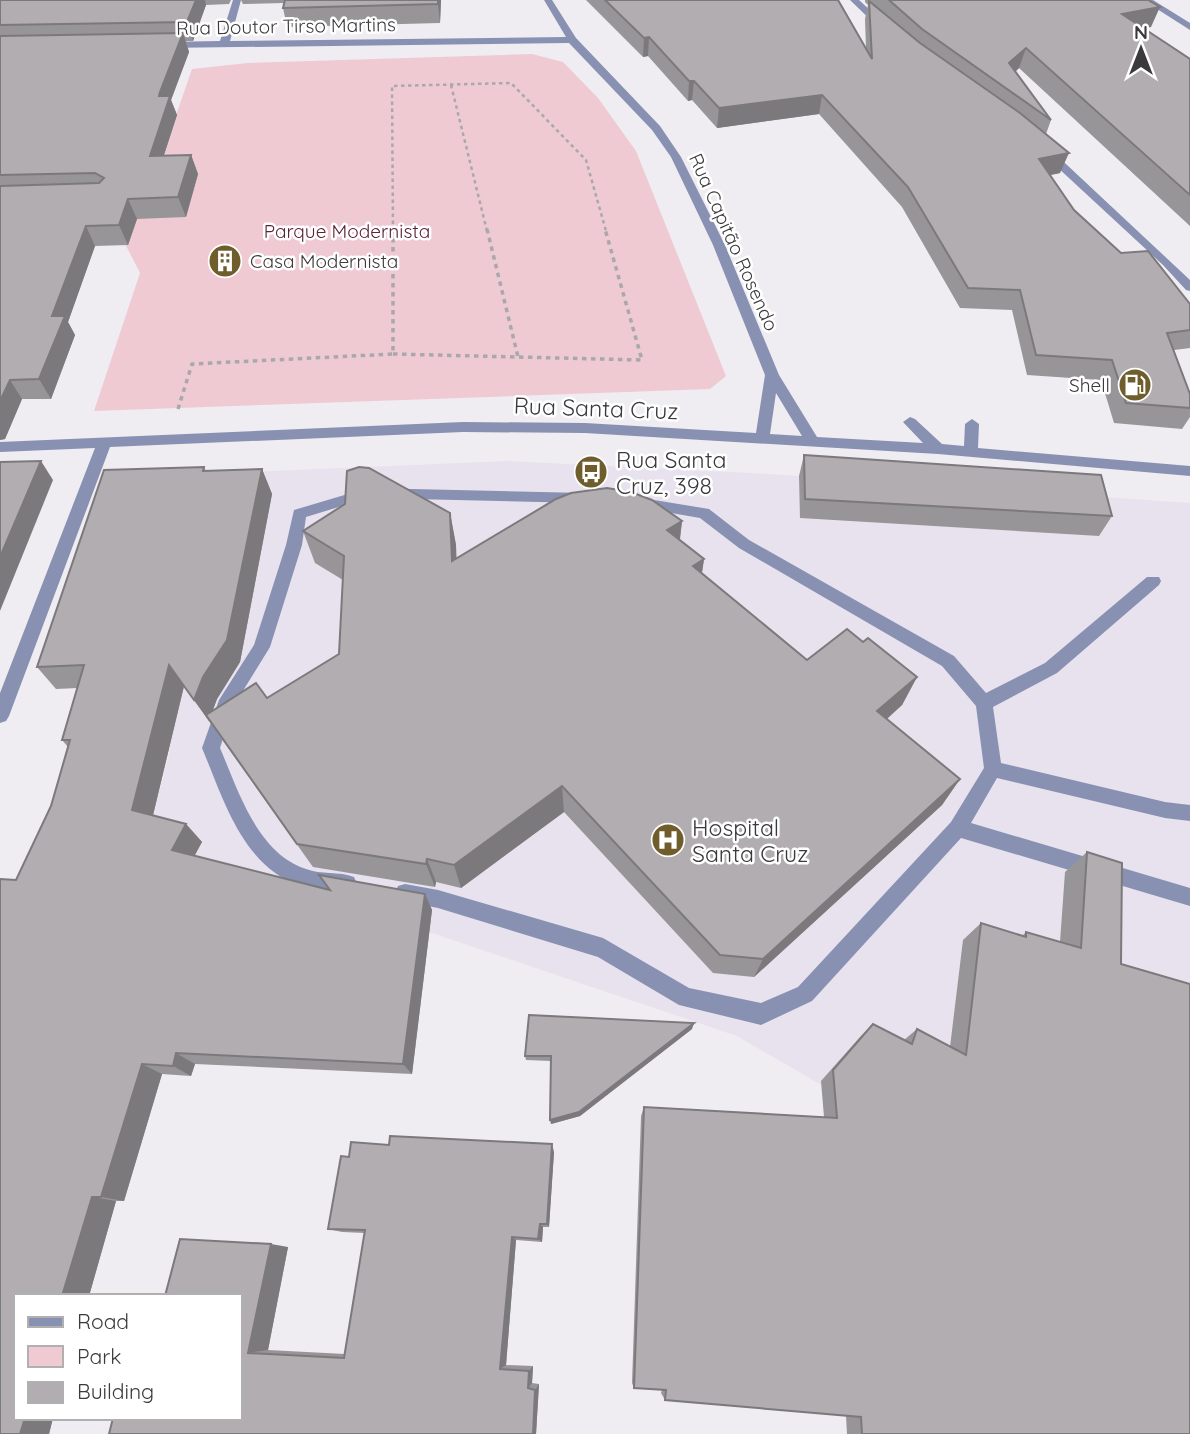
<svg xmlns="http://www.w3.org/2000/svg" width="1190" height="1434" font-family="Quicksand,sans-serif">
  <style>
    .built { fill: #e7e2ee }
    .green { fill: #efcad3 }
    .lines { fill: none; stroke-linecap: round; stroke-linejoin: round }
    .path-far1 { stroke: #a9a8ab; stroke-width: 2.5; stroke-dasharray: 3.5 3.5; stroke-linecap: butt }
    .path { stroke: #a9a8ab; stroke-width: 3.5; stroke-dasharray: 4.5 4.5; stroke-linecap: butt }
    .minor { fill: #8891b2; fill-rule: evenodd }
    .wall { fill: #989598 }
    .shaded-wall { fill: #7c797c }
    .building { fill: #b1adb1; stroke: #7c797c; stroke-width: 2 }
    .labels { text-anchor: middle; dominant-baseline: central; stroke-width: 5; stroke-linejoin: round; paint-order: stroke }
    .far-street-label { font-size: 19px; fill: #3a3a3c; stroke: #fff }
    .far-park-label { font-size: 19px; fill: #5a2336; stroke: #fff }
    .far-poi-label { font-size: 19px; fill: #3a3a3c; stroke: #fff; text-anchor: start }
    .street-label { font-size: 23px; fill: #3a3a3c; stroke: #fff }
    .poi-label { font-size: 23px; fill: #3a3a3c; stroke: #fff; text-anchor: start }
  </style>
  <rect width="100%" height="100%" fill="#efedf2"/>
  <polygon class="built" points="508,461 769,474 1190,503 1190,1220 901,1131 737,1036 429,932 145,849 169,754 175,703 247,472"/>
  <polygon class="green" points="532,54 563,62 598,98 636,151 726,376 710,389 94,411 140,273 120,234 156,173 192,69 248,63"/>
  <g class="lines">
    <g class="path-far1">
      <polyline points="451,85 487,231"/>
      <polyline points="393,231 392,86 511,83 586,160 606,231"/>
    </g>
    <g class="path">
      <polyline points="393,229 393,354"/>
      <polyline points="487,229 518,357"/>
      <polyline points="393,354 642,360 605,229"/>
      <polyline points="178,409 192,364 393,354"/>
    </g>
    <g class="minor">
      <path d="M233 0H241L230 41 566 37 544 0H552L576 38 660 126 681 157 725 245 779 375 817 437 923 443 903 422 910 417 915 419 942 444 964 446 965 424 972 419 979 424 978 448 1190 466V476L938 454 585 433 463 432 110 447 9 716 6 721 0 723V693L95 448 0 452V442L463 422 585 423 756 433 765 375 713 245 671 157 652 130 569 43 163 48 158 45 163 42 220 41ZM776 393 802 436 770 434Z"/>
      <polygon points="850,0 859,0 886,25 886,29 880,29"/>
      <polygon points="1143,0 1153,0 1190,23 1190,30"/>
      <polygon points="1043,150 1051,150 1190,280 1190,291 1186,290 1163,265 1043,154"/>
      <path d="M368 488 584 493 591 498 584 503 368 498 306 517 302 545 270 647 233 707 220 748C238 790 257 853 306 869 321 875 339 871 354 877L357 884 354 891 347 893C333 892 318 891 304 887 243 869 224 800 202 748L219 700 254 645 286 545 294 510Z"/>
      <polygon points="636,497 709,509 749,540 954,656 986,693 1045,663 1147,577 1159,577 1161,581 1159,585 1057,673 993,707 1001,763 1165,802 1190,805 1190,821 1165,818 997,778 971,823 1190,888 1190,906 961,838 812,1001 761,1025 679,1005 598,957 438,908 398,900 395,893 398,886 405,884 438,890 603,938 689,988 761,1003 798,987 951,822 984,768 976,706 942,666 739,548 700,518 631,506 629,502"/>
    </g>
  </g>
  <g class="wall">
    <polygon points="0,0 231,0 229,4 206,5 193,41 186,41 189,52 171,100 177,115 164,155 191,155 198,174 186,217 137,219 128,245 95,246 68,322 75,335 51,399 22,399 5,439 0,440"/>
    <polygon points="241,0 441,0 440,23 287,27 283,8 284,3 243,4"/>
    <polygon points="586,0 838,0 866,49 865,19 868,5 865,2 865,0 1148,0 1151,27 1143,28 1190,59 1190,226 1019,68 1015,72 1051,120 1046,134 1060,173 1050,175 1074,210 1121,253 1190,304 1190,348 1174,350 1190,394 1190,417 1182,429 1114,423 1101,380 1027,375 1012,310 960,308 902,207 819,114 717,128 692,100 688,101 648,56 643,57"/>
    <polygon points="804,455 1112,516 1099,536 800,518 799,476"/>
    <polygon points="204,467 206,471 262,469 272,494 240,662 217,699 212,711 256,683 267,698 339,654 343,580 315,563 303,531 345,504 347,471 359,467 369,468 450,513 456,545 456,559 556,499 571,493 607,488 631,492 652,500 682,521 680,540 704,559 702,573 807,660 847,629 863,642 868,638 917,677 902,705 887,719 960,779 942,805 754,977 713,973 564,812 461,888 436,882 435,887 313,867 184,686 153,815 186,824 202,842 194,856 329,890 319,875 425,894 432,910 412,1074 195,1064 191,1076 162,1074 124,1201 116,1201 89,1296 16,1296 16,1418 53,1418 49,1434 0,1434 0,879 16,880 51,806 68,747 62,740 78,688 56,689 37,667 104,470"/>
    <polygon points="1087,852 1121,964 1190,1434 847,1434 846,1416 665,1400 661,1393 662,1390 634,1388 632,1383 641,1116 644,1107 824,1117 821,1081 860,1037 873,1024 904,1040 917,1029 950,1047 963,940 981,923 1022,936 1026,932 1060,942 1065,872"/>
    <polygon points="692,1029 580,1116 551,1124 551,1061 526,1060 525,1056"/>
    <polygon points="389,1145 554,1152 549,1227 543,1227 542,1242 516,1240 506,1365 533,1366 532,1383 539,1384 536,1434 109,1434 240,1296 288,1247 268,1350 345,1354 365,1233 342,1232 328,1229 349,1157"/>
  </g>
  <g class="shaded-wall">
    <polygon points="196,0 205,0 206,5 193,41 187,22"/>
    <polygon points="438,0 441,0 440,23 438,4"/>
    <polygon points="1160,7 1151,27 1114,34 1122,14"/>
    <polygon points="183,33 189,52 171,100 177,115 157,176 150,156 160,92"/>
    <polygon points="649,37 648,56 643,57 644,38"/>
    <polygon points="1026,48 1019,68 1002,83 1009,63"/>
    <polygon points="689,81 694,81 692,100 688,101"/>
    <polygon points="822,95 819,114 717,128 719,108"/>
    <polygon points="1069,153 1060,173 1031,179 1039,159"/>
    <polygon points="191,155 198,174 186,217 178,197"/>
    <polygon points="128,199 137,219 128,245 119,225"/>
    <polygon points="86,226 95,246 68,322 75,335 51,399 39,379 52,316"/>
    <polygon points="10,380 22,399 5,439 0,440 0,401"/>
    <polygon points="41,461 53,480 0,611 0,557"/>
    <polygon points="262,469 272,494 240,662 217,699 209,721 194,700"/>
    <polygon points="450,513 456,545 458,593 452,561"/>
    <polygon points="682,521 678,553 667,530"/>
    <polygon points="704,559 699,591 693,566"/>
    <polygon points="169,665 184,686 150,828 132,810"/>
    <polygon points="917,677 902,705 864,739 877,711"/>
    <polygon points="960,779 942,805 754,977 763,959"/>
    <polygon points="562,786 564,812 461,888 454,865"/>
    <polygon points="186,824 202,842 188,868 172,850"/>
    <polygon points="427,859 436,882 435,887 426,864"/>
    <polygon points="425,894 432,910 412,1074 403,1064"/>
    <polygon points="694,1023 692,1029 580,1116 551,1124 550,1120"/>
    <polygon points="176,1053 195,1064 191,1076 173,1066"/>
    <polygon points="142,1064 162,1074 124,1201 101,1197"/>
    <polygon points="552,1144 554,1152 549,1227 547,1224"/>
    <polygon points="92,1197 116,1201 89,1296 62,1296"/>
    <polygon points="540,1224 543,1227 542,1242 538,1239"/>
    <polygon points="512,1237 516,1240 506,1365 500,1369"/>
    <polygon points="271,1244 288,1247 268,1350 248,1353"/>
    <polygon points="533,1366 532,1383 528,1388 529,1371"/>
    <polygon points="539,1384 536,1434 533,1434 535,1390"/>
    <polygon points="25,1418 53,1418 49,1434 20,1434"/>
  </g>
  <g class="building">
    <polygon points="0,0 196,0 187,22 0,25"/>
    <polygon points="285,0 438,0 438,4 283,8"/>
    <polygon points="605,0 838,0 872,59 869,1 920,43 1020,113 1069,153 1039,159 1074,210 1121,253 1148,251 1190,304 1190,330 1167,333 1190,394 1190,408 1126,403 1112,360 1036,355 1020,290 968,288 908,187 822,95 719,108 694,81 689,81 649,37 644,38"/>
    <polygon points="889,0 1148,0 1160,7 1122,14 1190,59 1190,195 1026,48 1009,63 1051,120 922,29"/>
    <polygon points="183,33 160,92 159,96 170,96 150,156 191,155 178,197 128,199 119,225 86,226 52,316 65,316 39,379 10,380 0,401 0,186 99,183 104,178 95,173 0,175 0,36"/>
    <polygon points="804,455 1101,475 1112,516 805,499"/>
    <polygon points="41,461 0,557 0,462"/>
    <polygon points="204,467 203,471 262,469 227,640 203,677 194,700 169,665 132,810 186,824 172,850 330,890 319,875 425,894 403,1064 176,1053 173,1066 142,1064 101,1197 92,1197 62,1296 16,1296 16,1418 25,1418 20,1434 0,1434 0,879 16,880 51,806 70,740 62,740 84,665 37,667 104,470"/>
    <polygon points="359,467 369,468 450,513 452,561 556,499 571,493 607,488 631,492 652,500 682,521 667,530 704,559 693,566 807,660 847,629 863,642 868,638 917,677 877,711 960,779 763,959 720,955 562,786 454,865 427,859 426,864 297,844 206,715 256,683 267,698 339,654 344,556 303,531 345,504 347,471"/>
    <polygon points="1087,852 1122,863 1121,964 1190,984 1190,1434 862,1434 861,1417 665,1400 666,1390 634,1388 644,1107 837,1118 833,1070 873,1024 912,1044 917,1029 966,1055 981,923 1026,937 1026,932 1081,948"/>
    <polygon points="529,1015 694,1023 579,1112 550,1120 551,1056 525,1056"/>
    <polygon points="390,1136 552,1144 547,1224 540,1224 538,1239 512,1237 500,1369 529,1371 528,1388 535,1390 533,1434 109,1434 113,1418 240,1418 240,1296 165,1296 180,1239 271,1244 248,1353 344,1358 365,1230 328,1229 341,1156 349,1157 351,1142 389,1145"/>
  </g>
  <defs>
    <symbol id="building-disc" viewBox="-11 -11 22 22"><circle r="9.5" fill="#705d2c" stroke="#fff"/><path d="M-4-6H4V6H1V3H-1V6H-4ZM-2.5-4.3h1.7v1.8h-1.7ZM.8-4.3h1.7v1.8H.8ZM-2.5-1h1.7V.8h-1.7ZM.8-1h1.7V.8H.8Z" fill="#fff"/></symbol>
    <symbol id="fuel-disc" viewBox="-11 -11 22 22"><circle r="9.5" fill="#705d2c" stroke="#fff"/><path d="M-5.5-6h7V0h2V4h1.3V-2.5L3-4.5l.8-.8L6-3V5H2.5V1h-1V6h-7ZM-4.2-4.7v3.2H.2V-4.7Z" fill="#fff"/></symbol>
    <symbol id="bus-disc" viewBox="-11 -11 22 22"><circle r="9.5" fill="#705d2c" stroke="#fff"/><path d="M-5-6H5V4H4V6H2V4H-2V6H-4V4H-5ZM-3.5-4V0h7V-4ZM-3.5 1.2v1.5H-2V1.2ZM2 1.2v1.5H3.5V1.2Z" fill="#fff"/></symbol>
    <symbol id="hospital-disc" viewBox="-11 -11 22 22"><circle r="9.5" fill="#705d2c" stroke="#fff"/><path d="M-5-5h3v3.5h4V-5h3V5h-3V1.5h-4V5h-3Z" fill="#fff"/></symbol>
  </defs>
  <g fill-rule="evenodd">
    <use href="#building-disc" x="206" y="242" width="38" height="38"/>
    <use href="#fuel-disc" x="1116" y="366" width="38" height="38"/>
    <use href="#bus-disc" x="572" y="453" width="38" height="38"/>
    <use href="#hospital-disc" x="649" y="821" width="38" height="38"/>
  </g>
  <g class="labels">
    <g class="far-street-label">
      <text transform="translate(286 26) rotate(-1)">Rua Doutor Tirso Martins</text>
      <text transform="translate(734 242) rotate(66)">Rua Capitão Rosendo</text>
    </g>
    <g class="far-park-label">
      <text x="347" y="231">Parque Modernista</text>
    </g>
    <g class="far-poi-label">
      <text x="250" y="261">Casa Modernista</text>
      <text x="1110" y="385" text-anchor="end">Shell</text>
    </g>
    <g class="street-label">
      <text transform="translate(596 408) rotate(2)">Rua Santa Cruz</text>
    </g>
    <g class="poi-label">
      <text x="616" y="459">Rua Santa<tspan x="616" dy="26">Cruz, 398</tspan></text>
      <text x="692" y="827">Hospital<tspan x="692" dy="26">Santa Cruz</tspan></text>
    </g>
  </g>
  <rect x="14" y="1294" width="228" height="126" fill="#ffffff" stroke="#b0b0b1" stroke-width="2"/>
  <rect x="28" y="1317" width="35" height="10" fill="#8891b2" stroke="#b0b0b1" stroke-width="2"/>
  <text x="77" y="1329" font-size="21" fill="#3a3a3c">Road</text>
  <rect x="28" y="1346" width="35" height="21" fill="#efcad3" stroke="#b0b0b1" stroke-width="2"/>
  <text x="77" y="1364" font-size="21" fill="#3a3a3c">Park</text>
  <rect x="28" y="1382" width="35" height="21" fill="#b1adb1" stroke="#b0b0b1" stroke-width="2"/>
  <text x="77" y="1399" font-size="21" fill="#3a3a3c">Building</text>
  <g transform="translate(1141 49)" stroke="#ffffff" stroke-width="5" paint-order="stroke">
  <path d="M0-5L12 26L0 18L-12 26Z" fill="#3a3a3c"/>
  <text y="-10" font-size="19" font-weight="bold" text-anchor="middle" fill="#3a3a3c">N</text>
  </g>
</svg>
